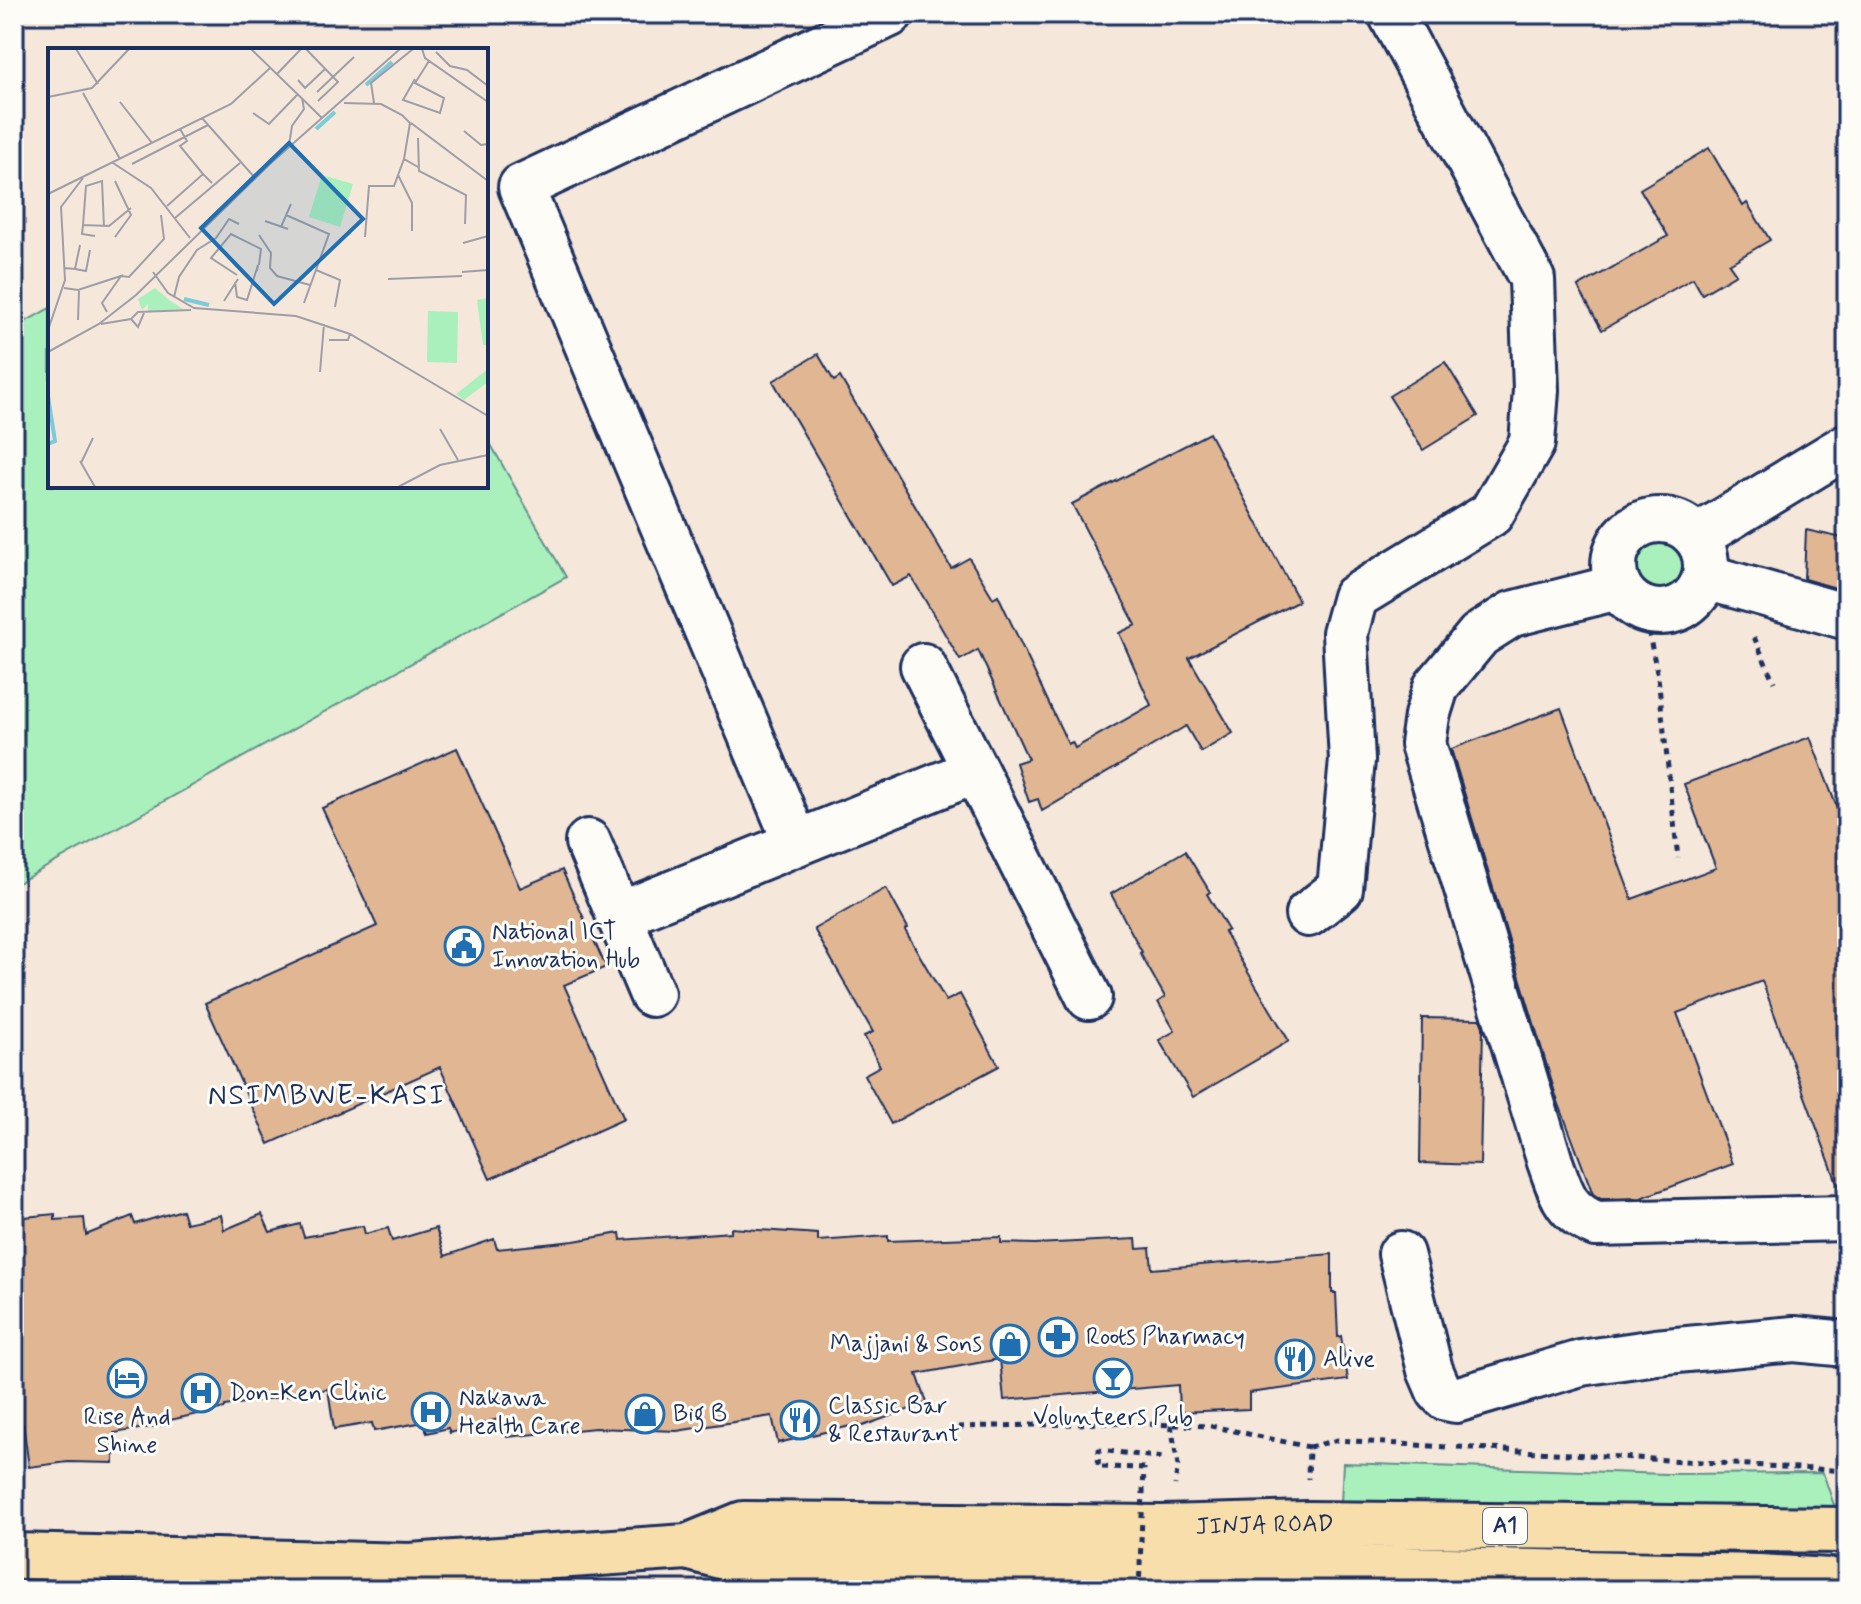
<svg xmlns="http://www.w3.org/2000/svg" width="1861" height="1604" font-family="Mynerve,sans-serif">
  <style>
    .green { fill: #aaf0bc; stroke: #62908d; stroke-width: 2 }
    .building { fill: #e1b692; stroke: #1b2f5e; stroke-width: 2 }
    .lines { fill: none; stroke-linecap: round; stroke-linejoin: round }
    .minor-casing { stroke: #1b2f5e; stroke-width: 50 }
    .highway-casing { stroke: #1b2f5e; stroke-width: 50 }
    .path { stroke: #1b2f5e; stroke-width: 5; stroke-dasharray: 6 6; stroke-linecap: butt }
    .minor { stroke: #fdfcf7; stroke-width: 44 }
    .highway { stroke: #f8deab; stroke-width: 44 }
    .path-bridge { stroke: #1b2f5e; stroke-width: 5; stroke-dasharray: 6 6; stroke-linecap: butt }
    .labels { text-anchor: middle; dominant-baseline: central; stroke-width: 6; stroke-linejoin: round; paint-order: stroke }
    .shield { fill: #fdfcf7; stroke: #5f6c8c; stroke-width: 2 }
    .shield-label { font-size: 22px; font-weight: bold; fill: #1b2f5e }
    .poi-label { font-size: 24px; fill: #1b2f5e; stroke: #fdfcf7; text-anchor: start }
    .street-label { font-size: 24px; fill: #1b2f5e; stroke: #fdfcf7 }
    .quarter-label { font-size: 28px; letter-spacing: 2px; fill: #1b2f5e; stroke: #fdfcf7 }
    .inset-river { fill: none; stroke: #7ccbd9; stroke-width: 4 }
    .inset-road { fill: none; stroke: #9e9da8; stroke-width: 2 }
    .view { fill: #1f6fb2; fill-opacity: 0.15; stroke: #1f6fb2; stroke-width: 4 }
    .inset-edge { fill: none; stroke: #1b2f5e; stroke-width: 4 }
  </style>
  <rect width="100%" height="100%" fill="#f5e7d9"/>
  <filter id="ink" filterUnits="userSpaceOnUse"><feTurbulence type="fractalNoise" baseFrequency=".0125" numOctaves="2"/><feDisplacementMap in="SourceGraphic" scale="16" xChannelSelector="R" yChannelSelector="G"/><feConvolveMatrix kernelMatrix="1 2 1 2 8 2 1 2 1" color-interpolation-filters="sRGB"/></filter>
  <g filter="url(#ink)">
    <g class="green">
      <polygon points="50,308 50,486 486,486 486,436 566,577 14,885 14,328"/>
      <circle cx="1661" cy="564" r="25"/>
      <polygon points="1343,1463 1666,1474 1823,1473 1837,1514 1341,1503"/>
    </g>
    <g class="building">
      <polygon points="1709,148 1743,206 1747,203 1770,240 1729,264 1736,274 1702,294 1693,278 1602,330 1578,287 1668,236 1640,189"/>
      <polygon points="818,354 834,381 840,377 951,568 969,558 993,598 998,595 1068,744 1072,742 1075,748 1151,705 1119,633 1136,625 1072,504 1209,433 1299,601 1189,658 1233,733 1201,752 1186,726 1042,811 1038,799 1029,802 1016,763 1028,759 978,650 960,660 911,576 892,586 773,381"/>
      <polygon points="1445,362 1478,416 1423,450 1389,396"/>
      <polygon points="1806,530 1847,539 1847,591 1804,579"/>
      <polygon points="1561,708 1632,899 1716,868 1684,784 1810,737 1847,834 1847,1193 1841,1193 1762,981 1677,1013 1733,1164 1641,1198 1601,1199 1593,1194 1556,1096 1451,749"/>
      <polygon points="457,748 520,888 562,870 606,967 564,985 624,1119 490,1179 440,1067 269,1144 205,1003 377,926 322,808"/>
      <polygon points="1185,851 1210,892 1207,894 1228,930 1224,932 1289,1041 1193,1097 1159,1040 1175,1031 1158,1002 1165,997 1140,953 1142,952 1111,894"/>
      <polygon points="886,888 908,928 905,930 946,1001 960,994 999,1066 891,1124 864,1075 880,1066 864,1036 873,1032 814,929"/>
      <polygon points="1422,1018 1480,1019 1483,1027 1480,1165 1420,1163"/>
      <polygon points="182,1210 186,1223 221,1215 224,1230 262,1214 270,1232 300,1224 304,1237 363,1226 365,1234 388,1228 392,1241 436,1228 445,1256 494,1239 497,1249 574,1241 620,1233 621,1240 731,1232 731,1228 818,1234 818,1241 888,1236 888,1241 1001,1237 1001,1243 1035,1244 1136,1239 1137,1249 1150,1248 1152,1269 1332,1254 1332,1293 1336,1293 1338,1337 1341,1336 1348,1380 1249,1393 1249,1409 1179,1412 1178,1385 1004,1400 1000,1359 917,1374 927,1403 860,1427 859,1424 778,1443 772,1416 677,1431 595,1428 507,1437 502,1418 450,1433 448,1428 427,1433 424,1422 374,1431 372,1423 334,1429 328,1389 225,1406 225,1408 170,1420 170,1424 114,1433 114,1463 68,1462 29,1467 23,1424 14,1424 14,1346 20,1346 14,1286 14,1255 16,1254 14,1218 55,1214 55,1220 84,1218 86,1235 132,1216 135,1224"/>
    </g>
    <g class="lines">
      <defs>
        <g id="minor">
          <circle cx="1660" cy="566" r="46"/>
          <polyline points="1697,537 1847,446"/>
          <polyline points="1706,577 1847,617"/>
          <path d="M1618 587 1512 614 1479 635 1436 687 1427 716 1423 744 1550 1162C1561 1192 1564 1211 1596 1224L1847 1218"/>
          <polyline points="923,666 1089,997"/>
          <polyline points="588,842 652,994"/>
          <polyline points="796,843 521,187 890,14"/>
          <polyline points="1308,914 1340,889 1352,760 1345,633 1355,597 1491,514 1532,443 1536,390 1532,279 1391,14"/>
          <polyline points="619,915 975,771"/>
          <polyline points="1401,1254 1430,1370 1439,1391 1446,1398 1456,1400 1581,1363 1656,1352 1794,1339 1847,1344"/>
        </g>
        <g id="highway">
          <polyline points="687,1547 743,1562 1318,1567 1759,1577 1847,1582"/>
          <path id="s1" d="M14 1556 410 1566 687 1547 743 1524 1162 1528 1308 1524 1847 1530"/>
        </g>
      </defs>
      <use href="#minor" class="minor-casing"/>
      <use href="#highway" class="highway-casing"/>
      <g class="path">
        <polyline points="1646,620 1658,677 1678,858"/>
        <polyline points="1754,637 1774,682"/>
        <polyline points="1171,1425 1178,1465 1175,1485"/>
        <polyline points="958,1427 1110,1423 1211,1426 1309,1447 1308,1479"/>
        <polyline points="1309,1447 1338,1440 1447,1447"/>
        <polyline points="1457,1447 1847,1471"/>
        <polyline points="1144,1468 1098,1467 1099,1450 1164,1458"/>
      </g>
      <use href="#minor" class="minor"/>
      <use href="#highway" class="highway"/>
      <polyline class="path-bridge" points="1139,1590 1144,1468"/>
    </g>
  </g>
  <defs>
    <symbol id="civic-ring" viewBox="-11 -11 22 22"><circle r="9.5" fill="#fdfcf7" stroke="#1f6fb2" stroke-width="1.5"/><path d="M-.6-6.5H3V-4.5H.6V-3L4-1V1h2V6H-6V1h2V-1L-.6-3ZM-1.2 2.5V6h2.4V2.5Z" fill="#1f6fb2"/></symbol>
    <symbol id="pharmacy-ring" viewBox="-11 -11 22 22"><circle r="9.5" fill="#fdfcf7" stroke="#1f6fb2" stroke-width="1.5"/><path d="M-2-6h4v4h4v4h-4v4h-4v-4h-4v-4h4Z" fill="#1f6fb2"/></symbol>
    <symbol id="shop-ring" viewBox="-11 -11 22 22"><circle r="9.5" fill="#fdfcf7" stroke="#1f6fb2" stroke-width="1.5"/><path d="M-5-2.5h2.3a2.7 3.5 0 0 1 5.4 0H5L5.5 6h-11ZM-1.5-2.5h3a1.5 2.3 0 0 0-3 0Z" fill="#1f6fb2"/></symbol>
    <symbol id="restaurant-ring" viewBox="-11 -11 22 22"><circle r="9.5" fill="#fdfcf7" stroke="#1f6fb2" stroke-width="1.5"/><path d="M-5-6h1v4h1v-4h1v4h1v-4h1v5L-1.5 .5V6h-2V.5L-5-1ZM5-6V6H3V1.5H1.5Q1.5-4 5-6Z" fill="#1f6fb2"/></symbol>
    <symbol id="hotel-ring" viewBox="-11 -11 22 22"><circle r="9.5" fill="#fdfcf7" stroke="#1f6fb2" stroke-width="1.5"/><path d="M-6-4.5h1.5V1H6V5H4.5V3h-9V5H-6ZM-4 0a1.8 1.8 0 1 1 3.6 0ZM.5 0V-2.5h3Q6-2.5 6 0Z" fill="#1f6fb2"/></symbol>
    <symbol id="bar-ring" viewBox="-11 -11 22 22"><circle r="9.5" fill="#fdfcf7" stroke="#1f6fb2" stroke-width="1.5"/><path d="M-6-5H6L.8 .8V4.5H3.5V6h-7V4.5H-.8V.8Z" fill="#1f6fb2"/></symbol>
    <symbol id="hospital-ring" viewBox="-11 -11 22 22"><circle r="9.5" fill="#fdfcf7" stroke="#1f6fb2" stroke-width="1.5"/><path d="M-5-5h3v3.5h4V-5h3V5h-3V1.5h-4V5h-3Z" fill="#1f6fb2"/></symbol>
  </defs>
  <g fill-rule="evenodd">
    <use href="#civic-ring" x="442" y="924" width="44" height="44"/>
    <use href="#pharmacy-ring" x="1036" y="1315" width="44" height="44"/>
    <use href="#shop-ring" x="988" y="1322" width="44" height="44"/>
    <use href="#restaurant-ring" x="1273" y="1337" width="44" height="44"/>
    <use href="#hotel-ring" x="105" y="1356" width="44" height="44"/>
    <use href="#bar-ring" x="1091" y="1356" width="44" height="44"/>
    <use href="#hospital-ring" x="179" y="1371" width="44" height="44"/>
    <use href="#hospital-ring" x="409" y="1390" width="44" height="44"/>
    <use href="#shop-ring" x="623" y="1392" width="44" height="44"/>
    <use href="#restaurant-ring" x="778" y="1398" width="44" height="44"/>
  </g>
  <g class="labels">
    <rect class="shield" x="1483" y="1508" width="44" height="36" rx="6"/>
    <g class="shield-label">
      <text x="1505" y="1526">A1</text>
    </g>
    <g class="poi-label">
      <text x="492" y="932">National ICT<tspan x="492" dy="28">Innovation Hub</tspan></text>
      <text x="1086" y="1337">Roots Pharmacy</text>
      <text x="982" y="1344" text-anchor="end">Majjani &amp; Sons</text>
      <text x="1323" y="1359">Alive</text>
      <text x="229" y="1393">Don-Ken Clinic</text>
      <text x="459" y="1398">Nakawa<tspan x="459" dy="28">Health Care</tspan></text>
      <text x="828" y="1406">Classic Bar<tspan x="828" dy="28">&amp; Restaurant</tspan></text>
      <text x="673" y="1414">Big B</text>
      <text x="127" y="1417" text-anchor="middle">Rise And<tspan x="127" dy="28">Shine</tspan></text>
      <text x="1113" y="1417" text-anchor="middle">Volunteers Pub</text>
    </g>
    <g class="street-label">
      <text stroke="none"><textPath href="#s1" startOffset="1256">JINJA ROAD</textPath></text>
    </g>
    <g class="quarter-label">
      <text x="327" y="1096">NSIMBWE-KASI</text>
    </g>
  </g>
  <g transform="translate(48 48)">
    <rect width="440" height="440" fill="#f5e7d9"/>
    <path d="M274 127 305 136 292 179 261 169ZM107 240 121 252 135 261 100 264V256L94 262 90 251ZM440 250V297H435L429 252ZM380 263 410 264 409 315 379 314ZM440 321V334L416 352 408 346Z" fill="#aaf0bc"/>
    <path class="inset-river" d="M318 37 344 14M268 81 287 64M136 251 161 257M0 348 7 393 0 396"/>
    <path class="inset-road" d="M28 1 50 36M203 1 274 70M258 1 290 34 270 53M374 1 377 10 440 54M388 4 402 18 419 22 440 38M229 26 253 1M367 31 355 52 392 65 396 50 367 35 381 13M250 32 257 40 277 21M269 44 306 9M35 45 72 111M0 49 44 40 81 1M72 54 104 95M296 55 333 56 354 67 362 75 356 111M326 55 323 35 365 1M205 65 221 76 250 46M154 70 208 131M363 75 440 133M132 81 139 93 132 98 155 126M416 83 433 97 440 96M370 90 371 123 418 147 417 176M241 97 244 78 256 61 254 50M65 115 103 140 142 190M84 116 160 77M350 127 364 155V183M0 146 183 56 222 20M119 158 155 126 164 135M238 167 281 186 256 255M127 170 192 115M217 173 240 181M35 177 38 138 54 133 56 179M233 179 243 156M211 187 223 205 222 220 229 228 262 237M47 188 34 186 35 177 61 178 83 160M67 189 83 167 67 133M317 189 321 138H346L356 111 370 119M415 195 440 188M16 220 27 221 32 197M27 221 38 223 42 202M268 222 292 232 287 259M105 224 120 245 146 260 248 268 302 286 440 368M414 224 440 222M189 227 163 210 183 186 213 201 211 217M73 228 81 229 116 191 113 167M340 231 414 228M187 234 189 249 199 252 210 217 209 223M16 240 30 242 73 228 54 255 59 264M126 249 131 229 149 202 168 190 181 171 191 176M176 253 190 231M83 271 90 279 96 265M30 272 31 243M53 276 83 271 90 264 143 262M0 282 17 232 13 159 35 130M281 292H300L302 286M0 304 51 276 88 247 223 115 352 1M272 324 276 276M392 381 410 412M32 413 47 439M33 415 45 390M350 439 392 417 440 407"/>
    <path class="view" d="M241 95 315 171 226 256 153 180Z"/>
    <rect width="440" height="440" class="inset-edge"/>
  </g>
  <rect width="1861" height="1604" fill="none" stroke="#fdfcf7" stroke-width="48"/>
  <rect x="24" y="24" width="1813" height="1556" fill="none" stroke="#1b2f5e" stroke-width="3" filter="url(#ink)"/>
</svg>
